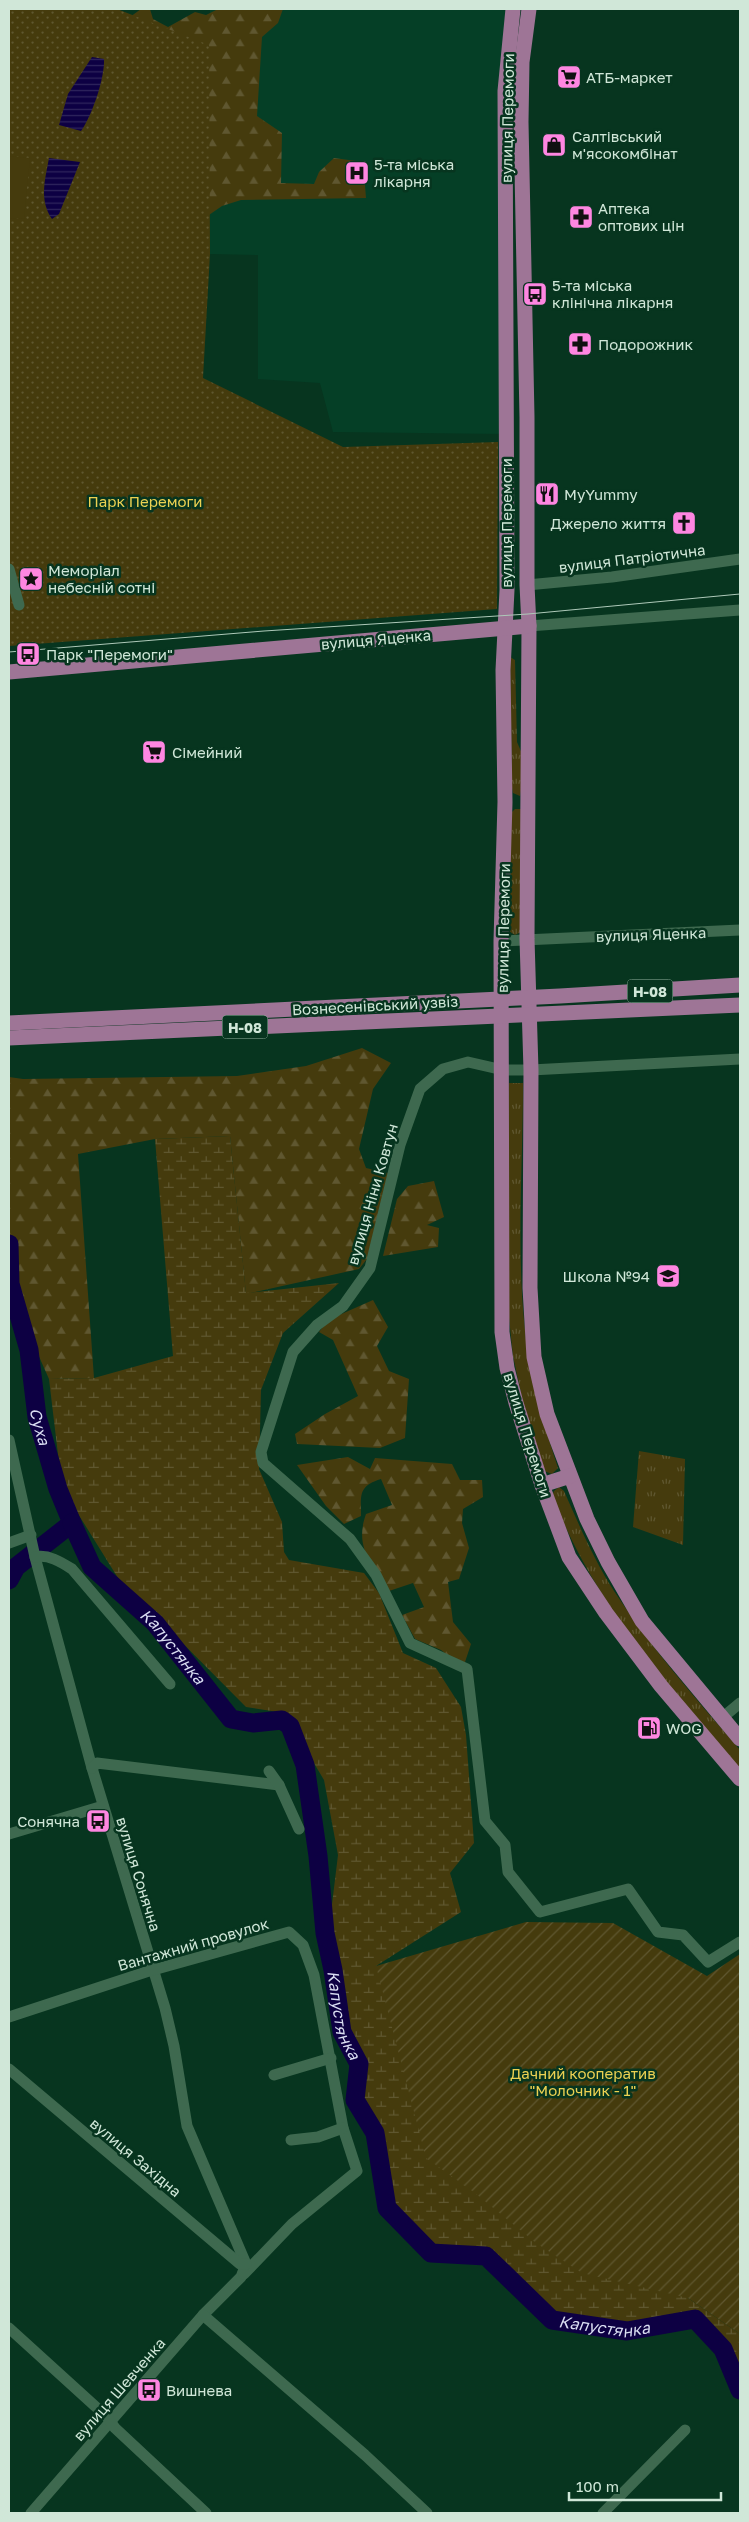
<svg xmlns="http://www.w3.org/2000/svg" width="749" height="2522" font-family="'Golos Text',sans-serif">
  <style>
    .built { fill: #053f26 }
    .grass { fill: url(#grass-tufts) }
    .forest { fill: url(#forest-firs) }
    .wetland { fill: url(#wetland-marsh) }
    .park { fill: url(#park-dots) }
    .garden { fill: url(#garden-furrows) }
    .pitch { fill: #453b0d }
    .water { fill: url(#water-rules) }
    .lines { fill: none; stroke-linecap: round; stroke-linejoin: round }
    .river { stroke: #0d0043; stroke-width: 19 }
    .minor { stroke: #3e694f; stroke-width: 11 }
    .major { stroke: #9e7596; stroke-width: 15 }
    .tram { stroke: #aec9b9; stroke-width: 1 }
    .labels { text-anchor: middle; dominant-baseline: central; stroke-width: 5; stroke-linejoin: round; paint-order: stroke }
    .shield { fill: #07351f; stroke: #94b2a0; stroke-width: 1 }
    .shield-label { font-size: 14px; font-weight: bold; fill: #d0e7d8 }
    .poi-label { font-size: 15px; fill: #d0e7d8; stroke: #07351f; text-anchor: start }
    .street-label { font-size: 15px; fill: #d0e7d8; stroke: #07351f }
    .park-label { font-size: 15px; fill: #ecd152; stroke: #07351f }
    .water-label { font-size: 16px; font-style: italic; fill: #d9ddf2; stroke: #07351f }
  </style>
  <defs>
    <pattern id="grass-tufts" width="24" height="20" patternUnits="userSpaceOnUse" patternTransform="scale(1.25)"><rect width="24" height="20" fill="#453b0d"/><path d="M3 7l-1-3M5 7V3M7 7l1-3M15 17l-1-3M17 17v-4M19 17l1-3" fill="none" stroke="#5f5730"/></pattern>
    <pattern id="forest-firs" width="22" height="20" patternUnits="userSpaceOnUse" patternTransform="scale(1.25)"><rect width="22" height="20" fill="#453b0d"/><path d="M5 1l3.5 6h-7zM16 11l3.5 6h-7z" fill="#5f5730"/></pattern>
    <pattern id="wetland-marsh" width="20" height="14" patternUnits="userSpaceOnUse" patternTransform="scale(1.25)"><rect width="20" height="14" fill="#453b0d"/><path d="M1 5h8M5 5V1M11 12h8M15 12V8" fill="none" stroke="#5f5730"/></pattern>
    <pattern id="park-dots" width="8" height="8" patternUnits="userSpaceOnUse" patternTransform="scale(1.25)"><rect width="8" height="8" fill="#453b0d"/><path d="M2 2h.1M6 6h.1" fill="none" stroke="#5f5730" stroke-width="1.8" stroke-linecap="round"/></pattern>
    <pattern id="garden-furrows" width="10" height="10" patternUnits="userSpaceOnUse" patternTransform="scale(1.25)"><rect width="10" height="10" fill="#453b0d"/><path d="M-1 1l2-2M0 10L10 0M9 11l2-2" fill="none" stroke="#5f5730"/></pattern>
    <pattern id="water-rules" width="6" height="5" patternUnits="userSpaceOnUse" patternTransform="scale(1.25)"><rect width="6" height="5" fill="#0d0043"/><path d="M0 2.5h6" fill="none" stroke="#2f255d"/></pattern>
  </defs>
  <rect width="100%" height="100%" fill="#07351f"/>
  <polygon class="built" points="210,9 513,9 504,434 333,432 320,383 258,379 258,255 210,254"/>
  <g class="grass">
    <polygon points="510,657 515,660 517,742 526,763 520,796 513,793 512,788"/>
    <polygon points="515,809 521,809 521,932 515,935 510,932 508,926 511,813"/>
    <path d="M509 1083H523C523 1174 514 1276 530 1365 536 1400 547 1434 558 1468L552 1474 544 1471 526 1416 513 1356 508 1308Z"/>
    <polygon points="639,1451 685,1459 683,1545 633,1527"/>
    <path d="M559 1487 564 1491C579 1525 594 1560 614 1591 651 1648 696 1699 740 1750V1769C664 1684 595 1603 552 1496L554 1491Z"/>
  </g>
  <g class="forest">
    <polygon points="141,9 150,9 153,19 168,27 195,12 206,15 218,9 283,9 278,23 262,37 257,116 282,133 281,183 314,184 319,172 334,158 356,161 364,173 366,198 241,200 222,206 193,226 123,22"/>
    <polygon points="362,1048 391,1063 373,1089 359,1149 366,1168 388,1173 367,1259 359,1269 246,1294 230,1136 155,1139 78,1154 94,1378 49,1379 9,1289 9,1077 23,1079 237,1076 306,1066"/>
    <polygon points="434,1181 444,1217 427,1225 439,1228 438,1247 383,1256 397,1199 408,1186"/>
    <polygon points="373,1300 388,1327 377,1346 389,1371 409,1379 405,1438 380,1448 297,1444 295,1434 325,1414 358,1396 333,1340 319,1332 328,1320"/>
    <path d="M348 1457 370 1469 375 1458 452 1464 460 1480H482L483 1497 463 1509 462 1523 469 1548 459 1579 448 1582 453 1622 471 1644 463 1668 441 1650 415 1639 402 1615 424 1607 413 1583 389 1591C372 1565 354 1547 366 1514L392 1505 381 1479C358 1486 361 1495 361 1516L344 1524 326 1506 297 1465Z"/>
  </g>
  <polygon class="wetland" points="230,1136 246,1293 339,1283 283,1333 261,1390 259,1469 282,1522 284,1552 289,1560 364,1573 379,1593 403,1653 436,1668 461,1707 466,1735 474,1843 450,1873 461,1912 376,1966 688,2298 740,2334 740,2372 729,2345 700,2313 633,2324 562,2317 486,2250 437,2246 394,2205 383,2133 361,2097 367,2063 348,2028 345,1989 329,1929 338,1855 324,1780 284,1713 246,1707 118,1578 62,1488 49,1379 94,1378 173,1356 155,1139"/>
  <polygon class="park" points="9,9 117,9 209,45 210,254 203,378 343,447 498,442 497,609 9,646"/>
  <polygon class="garden" points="526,1922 613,1923 707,1976 740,1954 740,2334 688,2298 582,2273 536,2243 475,2193 426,2158 376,1966"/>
  <polygon class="pitch" points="9,156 30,158 24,219 9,218"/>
  <g class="water">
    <path d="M92 57 104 59C105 77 92 116 81 131L59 125 68 94Z"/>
    <path d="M49 158 80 162 59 214 52 219C39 200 45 180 49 158Z"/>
  </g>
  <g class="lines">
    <g class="river">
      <path id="s1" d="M9 1244 10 1284 29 1350 37 1417 58 1489 72 1523 16 1567 9 1580"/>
      <path id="s2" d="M72 1523 92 1567 155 1623 231 1719 253 1723 282 1720 290 1726 305 1765 318 1856 325 1933 333 1970 342 2032 359 2064 355 2100 375 2133 387 2208 431 2253 486 2256 552 2320 627 2331 695 2319 723 2349 740 2390"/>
    </g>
    <g class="minor">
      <polyline points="9,569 19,605"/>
      <polyline points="527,585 612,577 740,559"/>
      <polyline points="529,626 740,610"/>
      <polyline points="501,941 740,930"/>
      <polyline points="740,1059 531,1070 503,1070 468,1062 443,1069 420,1089 400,1145 370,1268 343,1306 317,1325 293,1352 261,1452 263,1463 350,1539 376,1575 410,1643 467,1669 485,1821 505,1845 508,1872 540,1912 628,1889 658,1932 683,1935 708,1962 740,1942"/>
      <polyline points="9,1440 35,1557 92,1768 165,2008 174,2046 187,2126 246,2264 241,2277 203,2315 31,2513"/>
      <polyline points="9,1543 31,1535"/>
      <path d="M35 1557C48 1554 61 1562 72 1569L170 1684"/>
      <polyline points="722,1718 740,1703"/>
      <polyline points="92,1768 97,1763 279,1785"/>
      <polyline points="269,1771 279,1785 299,1829"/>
      <polyline points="9,1834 103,1806"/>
      <polyline points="9,2017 146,1972 289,1932 303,1945 314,1975 343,2128 357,2171 292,2224 244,2274"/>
      <polyline points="9,2069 240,2264 246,2264"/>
      <polyline points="274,2075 331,2058"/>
      <polyline points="291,2140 318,2137 343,2128"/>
      <polyline points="203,2315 365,2455 427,2513"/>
      <polyline points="9,2328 107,2417 115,2428 206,2513"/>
      <polyline points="603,2513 685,2430"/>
    </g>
    <g class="major">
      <polyline points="513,9 505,91 507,590 503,670 505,802 501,941 502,1332 507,1368 516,1403 542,1485 569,1557 606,1613 661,1686 740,1779"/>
      <polyline points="529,9 522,62 521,122 527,417 527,585 529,626 527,939 531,1070 530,1288 534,1357 547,1414 587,1519 608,1562 642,1621 740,1739"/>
      <polyline points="9,672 529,626"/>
      <polyline points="9,1023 560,996 740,985"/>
      <polyline points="9,1038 740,1005"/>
      <polyline points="542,1485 570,1476"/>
    </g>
    <polyline class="tram" points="9,652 264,631 528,614 740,594"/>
  </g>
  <defs>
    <symbol id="supermarket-square" viewBox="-11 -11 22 22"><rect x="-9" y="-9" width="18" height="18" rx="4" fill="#fe86e1" stroke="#07351f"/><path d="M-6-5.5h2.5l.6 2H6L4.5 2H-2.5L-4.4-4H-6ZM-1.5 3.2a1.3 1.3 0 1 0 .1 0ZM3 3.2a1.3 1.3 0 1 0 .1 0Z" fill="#111"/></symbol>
    <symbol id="shop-square" viewBox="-11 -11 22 22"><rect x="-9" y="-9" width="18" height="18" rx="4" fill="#fe86e1" stroke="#07351f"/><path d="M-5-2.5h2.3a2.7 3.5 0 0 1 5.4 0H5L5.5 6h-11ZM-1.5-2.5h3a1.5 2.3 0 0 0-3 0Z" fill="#111"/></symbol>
    <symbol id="hospital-square" viewBox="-11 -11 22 22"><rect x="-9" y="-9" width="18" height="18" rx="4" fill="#fe86e1" stroke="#07351f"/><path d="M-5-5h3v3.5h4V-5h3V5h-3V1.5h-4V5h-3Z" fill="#111"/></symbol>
    <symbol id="pharmacy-square" viewBox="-11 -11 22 22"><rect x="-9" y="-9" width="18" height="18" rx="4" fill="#fe86e1" stroke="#07351f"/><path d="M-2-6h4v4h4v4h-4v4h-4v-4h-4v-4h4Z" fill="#111"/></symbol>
    <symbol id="bus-square" viewBox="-11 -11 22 22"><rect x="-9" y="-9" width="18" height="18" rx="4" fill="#fe86e1" stroke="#07351f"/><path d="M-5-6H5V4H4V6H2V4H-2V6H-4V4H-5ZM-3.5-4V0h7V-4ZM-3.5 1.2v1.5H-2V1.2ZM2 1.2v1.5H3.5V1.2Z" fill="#111"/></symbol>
    <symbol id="restaurant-square" viewBox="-11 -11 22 22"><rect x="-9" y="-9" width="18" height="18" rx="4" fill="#fe86e1" stroke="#07351f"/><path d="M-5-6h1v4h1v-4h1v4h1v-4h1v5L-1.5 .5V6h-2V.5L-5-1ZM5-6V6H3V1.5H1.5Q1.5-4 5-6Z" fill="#111"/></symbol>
    <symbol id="church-square" viewBox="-11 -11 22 22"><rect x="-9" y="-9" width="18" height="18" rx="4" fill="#fe86e1" stroke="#07351f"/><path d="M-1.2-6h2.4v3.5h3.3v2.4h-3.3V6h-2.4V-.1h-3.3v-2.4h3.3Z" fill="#111"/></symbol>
    <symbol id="sight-square" viewBox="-11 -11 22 22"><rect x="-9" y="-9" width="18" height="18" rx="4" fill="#fe86e1" stroke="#07351f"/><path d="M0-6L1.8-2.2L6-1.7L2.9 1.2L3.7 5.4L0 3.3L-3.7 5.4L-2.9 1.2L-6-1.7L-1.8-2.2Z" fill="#111"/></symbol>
    <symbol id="school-square" viewBox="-11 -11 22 22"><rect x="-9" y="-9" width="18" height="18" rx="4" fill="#fe86e1" stroke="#07351f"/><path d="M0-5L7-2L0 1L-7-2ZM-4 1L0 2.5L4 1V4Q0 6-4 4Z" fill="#111"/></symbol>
    <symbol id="fuel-square" viewBox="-11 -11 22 22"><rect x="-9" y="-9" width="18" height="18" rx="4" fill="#fe86e1" stroke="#07351f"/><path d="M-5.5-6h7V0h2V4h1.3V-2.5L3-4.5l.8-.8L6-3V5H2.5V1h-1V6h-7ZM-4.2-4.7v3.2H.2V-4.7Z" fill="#111"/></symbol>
  </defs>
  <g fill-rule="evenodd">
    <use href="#supermarket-square" x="555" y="63" width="28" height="28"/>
    <use href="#shop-square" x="540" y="131" width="28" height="28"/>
    <use href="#hospital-square" x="343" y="159" width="28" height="28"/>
    <use href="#pharmacy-square" x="567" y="203" width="28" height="28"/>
    <use href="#bus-square" x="521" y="280" width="28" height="28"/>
    <use href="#pharmacy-square" x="566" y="330" width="28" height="28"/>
    <use href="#restaurant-square" x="533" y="480" width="28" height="28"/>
    <use href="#church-square" x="670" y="509" width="28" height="28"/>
    <use href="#sight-square" x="17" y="565" width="28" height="28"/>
    <use href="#bus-square" x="14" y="640" width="28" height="28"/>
    <use href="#supermarket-square" x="140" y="738" width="28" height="28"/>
    <use href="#school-square" x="654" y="1262" width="28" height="28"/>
    <use href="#fuel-square" x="635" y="1714" width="28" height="28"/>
    <use href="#bus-square" x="84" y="1807" width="28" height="28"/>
    <use href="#bus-square" x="135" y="2376" width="28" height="28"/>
  </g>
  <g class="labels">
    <g class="shield">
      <rect x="627.5" y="979.5" width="45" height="23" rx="4"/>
      <rect x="222.5" y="1015.5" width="45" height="23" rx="4"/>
    </g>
    <g class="shield-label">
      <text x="650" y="991">Н-08</text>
      <text x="245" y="1027">Н-08</text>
    </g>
    <g class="poi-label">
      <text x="586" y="77">АТБ-маркет</text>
      <text x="572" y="136">Салтівський<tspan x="572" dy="17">м'ясокомбінат</tspan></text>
      <text x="374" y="164">5-та міська<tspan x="374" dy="17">лікарня</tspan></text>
      <text x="598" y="208">Аптека<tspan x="598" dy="17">оптових цін</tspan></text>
      <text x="552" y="285">5-та міська<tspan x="552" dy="17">клінічна лікарня</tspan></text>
      <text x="598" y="344">Подорожник</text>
      <text x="564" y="494">MyYummy</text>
      <text x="666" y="523" text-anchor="end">Джерело життя</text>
      <text x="48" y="570">Меморіал<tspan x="48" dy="17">небесній сотні</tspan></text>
      <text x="46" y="654">Парк "Перемоги"</text>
      <text x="172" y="752">Сімейний</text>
      <text x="650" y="1276" text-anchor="end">Школа №94</text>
      <text x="666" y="1728">WOG</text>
      <text x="80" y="1821" text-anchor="end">Сонячна</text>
      <text x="166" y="2390">Вишнева</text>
    </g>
    <g class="street-label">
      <text transform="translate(507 118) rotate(-89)">вулиця Перемоги</text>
      <text transform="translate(506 523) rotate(-90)">вулиця Перемоги</text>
      <text transform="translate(632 558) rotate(-7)">вулиця Патріотична</text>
      <text transform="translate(376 639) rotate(-5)">вулиця Яценка</text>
      <text transform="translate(503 928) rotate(-89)">вулиця Перемоги</text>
      <text transform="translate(651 934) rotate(-2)">вулиця Яценка</text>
      <text transform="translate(375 1005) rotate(-3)">Вознесенівський узвіз</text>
      <text transform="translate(372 1194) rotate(-74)">вулиця Ніни Ковтун</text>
      <text transform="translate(528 1435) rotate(73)">вулиця Перемоги</text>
      <text transform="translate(139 1874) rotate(73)">вулиця Сонячна</text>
      <text transform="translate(193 1944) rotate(-16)">Вантажний провулок</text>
      <text transform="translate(136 2157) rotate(40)">вулиця Західна</text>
      <text transform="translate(119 2389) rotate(-49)">вулиця Шевченка</text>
    </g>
    <g class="park-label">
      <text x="145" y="501">Парк Перемоги</text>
      <text x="583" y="2073">Дачний кооператив<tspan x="583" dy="17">"Молочник - 1"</tspan></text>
    </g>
    <g class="water-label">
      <text stroke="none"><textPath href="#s1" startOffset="186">Суха</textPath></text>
      <text stroke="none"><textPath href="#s2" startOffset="162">Капустянка</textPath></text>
      <text stroke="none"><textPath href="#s2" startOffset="612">Капустянка</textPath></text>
      <text stroke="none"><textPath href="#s2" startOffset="1078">Капустянка</textPath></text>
    </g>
  </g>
  <rect width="749" height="2522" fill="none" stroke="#d0e7d8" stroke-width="20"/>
  <path d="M569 2492v8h152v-8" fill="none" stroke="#d0e7d8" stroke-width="2.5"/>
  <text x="576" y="2492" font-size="15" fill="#d0e7d8" stroke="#07351f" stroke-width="4" paint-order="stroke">100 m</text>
</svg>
